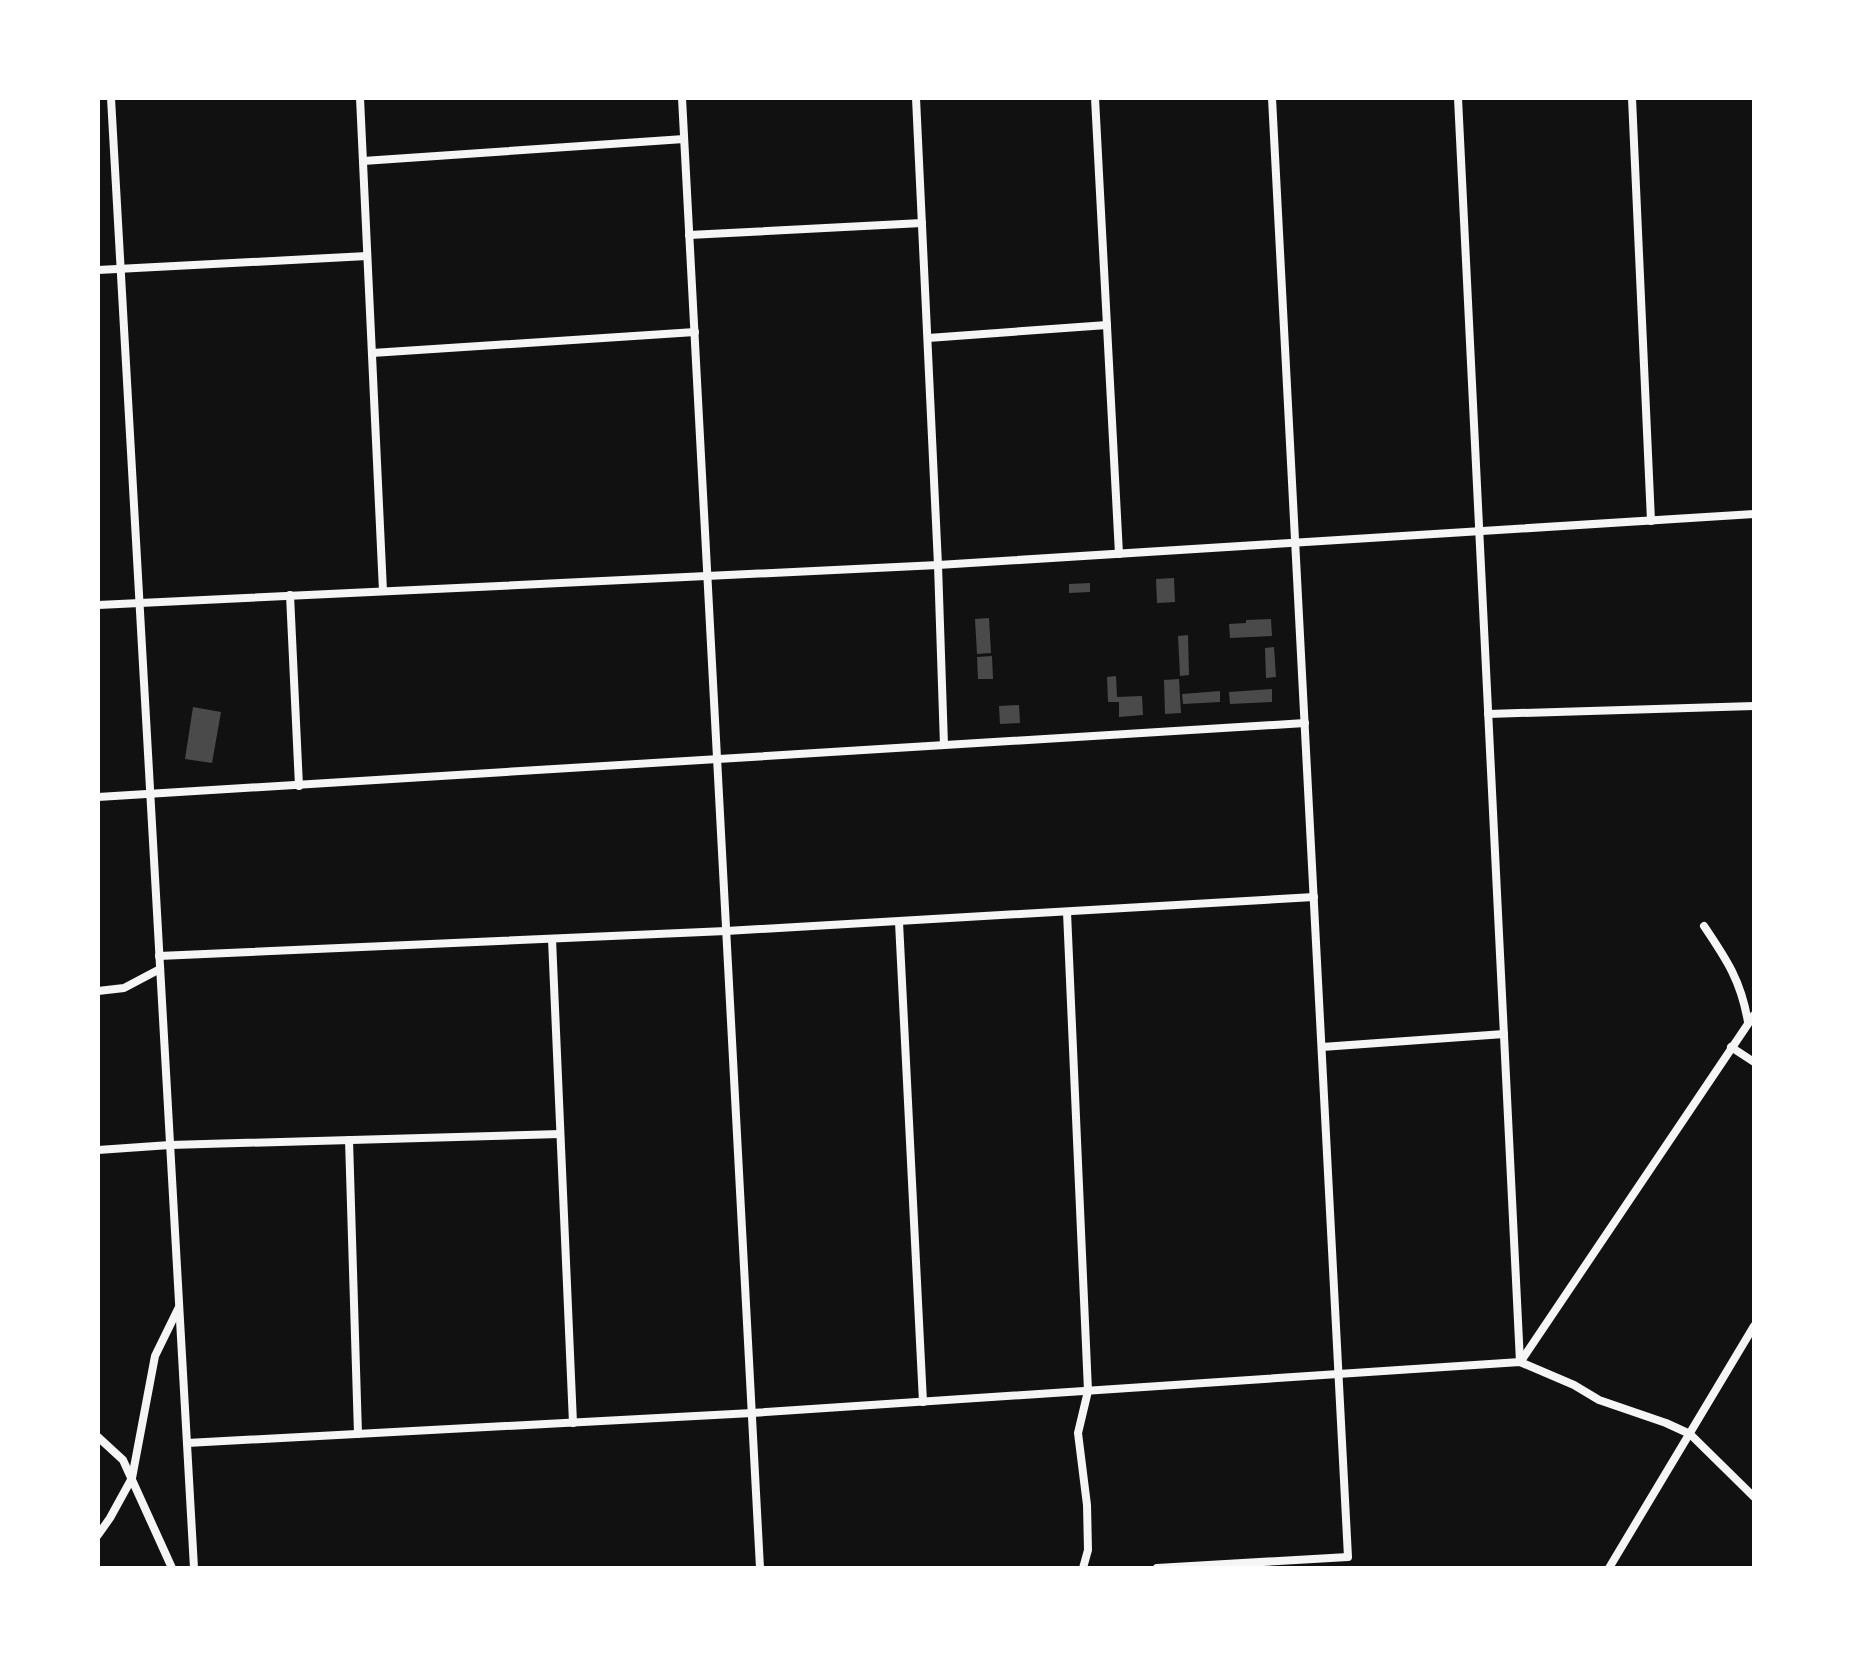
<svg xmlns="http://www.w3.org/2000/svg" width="1852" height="1666" font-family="Inter,sans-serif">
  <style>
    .building { fill: #4a4a4a }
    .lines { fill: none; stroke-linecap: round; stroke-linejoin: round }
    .minor { stroke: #f5f5f5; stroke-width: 8 }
  </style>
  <rect width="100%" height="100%" fill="#111"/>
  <g class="building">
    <polygon points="1174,578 1175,602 1157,603 1156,579"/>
    <polygon points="1090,583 1090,592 1069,593 1069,584"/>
    <polygon points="989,618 991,653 977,654 975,619"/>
    <polygon points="1271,619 1272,636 1230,638 1229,624 1246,623 1246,620"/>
    <polygon points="1188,635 1189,675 1180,676 1178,636"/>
    <polygon points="1274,647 1276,677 1266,678 1265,648"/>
    <polygon points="992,656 993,679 978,679 977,657"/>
    <polygon points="1116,676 1117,697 1142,696 1143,715 1119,717 1119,702 1108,702 1107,677"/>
    <polygon points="1179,679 1181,713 1165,714 1164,680"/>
    <polygon points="1272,689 1272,702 1230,704 1229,692"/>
    <polygon points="1220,691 1220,702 1183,704 1182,694"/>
    <polygon points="1019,705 1020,723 1000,724 999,706"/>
    <polygon points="193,707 221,712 212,763 185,759"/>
  </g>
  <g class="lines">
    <g class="minor">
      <polyline points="111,98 194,1568"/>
      <polyline points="360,98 383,591"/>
      <polyline points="682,98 760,1568"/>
      <polyline points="916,98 938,565 944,745"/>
      <polyline points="1095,98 1119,554"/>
      <polyline points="1458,98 1520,1362"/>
      <polyline points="1632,98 1651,521"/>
      <polyline points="363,161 684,139"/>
      <polyline points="689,235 922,223"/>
      <polyline points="98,270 367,256"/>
      <polyline points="928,338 1107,325"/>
      <polyline points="372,353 695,332"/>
      <polyline points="290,595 299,786"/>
      <polyline points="98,605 938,565 1754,514"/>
      <polyline points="1488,714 1754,706"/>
      <polyline points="98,797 1305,723"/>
      <polyline points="1067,912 1088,1391 1078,1433 1087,1505 1088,1550 1083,1568"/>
      <polyline points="899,922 923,1402"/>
      <path d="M1704 926C1727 960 1741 981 1748 1022"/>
      <polyline points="552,939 573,1423"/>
      <polyline points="159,956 726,931 1314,897"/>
      <polyline points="98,991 124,988 160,969"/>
      <polyline points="1322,1047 1504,1034"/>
      <polyline points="1731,1047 1754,1062"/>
      <polyline points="349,1140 358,1434"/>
      <polyline points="98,1150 170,1145 560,1134"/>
      <polyline points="1521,1361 1754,1015"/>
      <polyline points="98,1437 123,1460 172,1568"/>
      <polyline points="187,1443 752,1413 1520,1362 1574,1385 1599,1400 1666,1423 1690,1434 1754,1497"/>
      <polyline points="98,1535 110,1518 132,1478 155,1356 178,1309"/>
      <polyline points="1157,1568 1348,1557 1272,98"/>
      <polyline points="1609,1568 1754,1326"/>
    </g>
  </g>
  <rect width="1852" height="1666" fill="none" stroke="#ffffff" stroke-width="200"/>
</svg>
